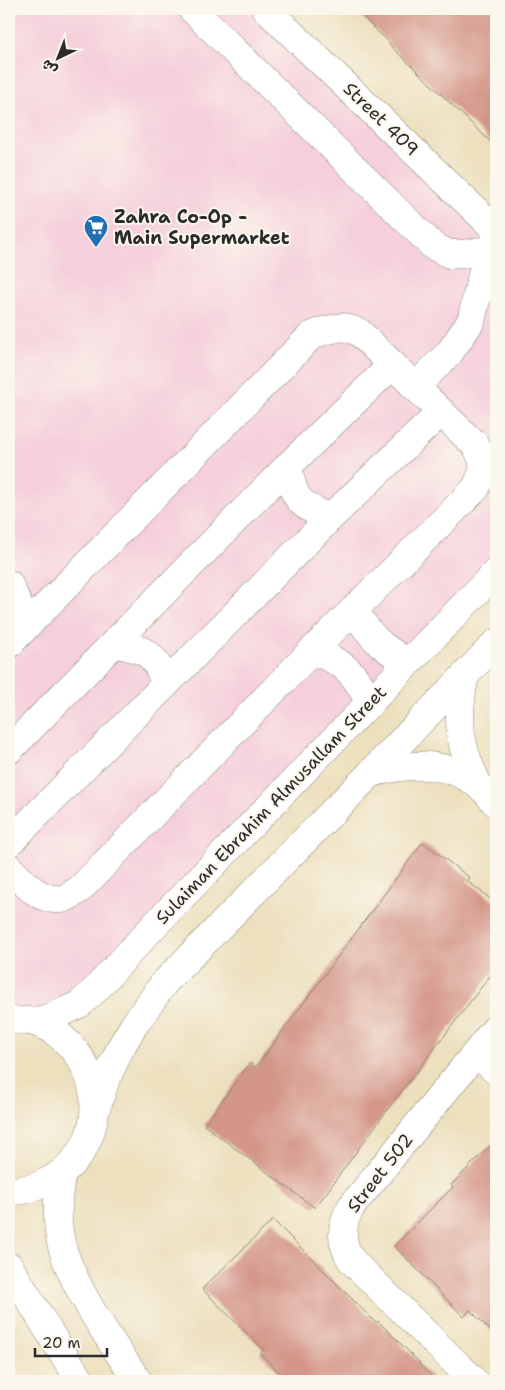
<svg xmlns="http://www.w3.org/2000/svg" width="505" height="1390" font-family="'Shantell Sans','Playpen Sans Arabic',sans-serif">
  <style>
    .built { fill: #f5cfdb }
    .building { fill: #d49689 }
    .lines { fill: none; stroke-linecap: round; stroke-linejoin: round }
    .minor-casing { stroke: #8c8674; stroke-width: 29 }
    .minor { stroke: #fff; stroke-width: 28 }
    .labels { text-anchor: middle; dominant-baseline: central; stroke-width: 4; stroke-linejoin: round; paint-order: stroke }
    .street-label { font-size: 18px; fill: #2b2b2b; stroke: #fbf7ec }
    .poi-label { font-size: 18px; font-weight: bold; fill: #2b2b2b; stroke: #fbf7ec; text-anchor: start }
  </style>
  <rect width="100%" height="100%" fill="#fbf7ec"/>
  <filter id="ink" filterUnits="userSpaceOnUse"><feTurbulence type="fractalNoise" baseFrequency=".02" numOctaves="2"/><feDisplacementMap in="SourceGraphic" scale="10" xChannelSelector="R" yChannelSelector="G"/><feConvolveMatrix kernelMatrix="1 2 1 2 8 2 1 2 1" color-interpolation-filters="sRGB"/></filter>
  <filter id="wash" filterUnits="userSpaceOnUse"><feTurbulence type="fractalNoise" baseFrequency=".0096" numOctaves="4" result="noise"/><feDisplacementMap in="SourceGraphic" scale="20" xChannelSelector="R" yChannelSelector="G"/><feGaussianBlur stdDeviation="1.12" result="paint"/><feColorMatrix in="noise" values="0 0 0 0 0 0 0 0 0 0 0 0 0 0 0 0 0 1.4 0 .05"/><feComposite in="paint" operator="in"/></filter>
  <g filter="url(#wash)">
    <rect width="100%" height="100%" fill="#ede0be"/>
    <polygon class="built" points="9,9 262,9 496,250 496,565 95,990 9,1020"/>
    <g id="blocks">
      <g class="building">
        <polygon points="354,9 496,9 496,147 389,44 390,43"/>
        <polygon points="423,842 470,878 467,881 496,903 496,968 382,1117 315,1208 204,1125 250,1063 256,1067"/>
        <polygon points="496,1140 496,1336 470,1310 464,1317 394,1246 453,1187 451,1185"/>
        <polygon points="273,1220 376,1323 378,1321 420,1363 419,1364 436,1381 288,1381 260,1353 264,1350 202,1289"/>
      </g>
    </g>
  </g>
  <g filter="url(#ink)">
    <use href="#blocks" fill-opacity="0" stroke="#8c8674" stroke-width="1"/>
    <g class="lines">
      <defs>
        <g id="minor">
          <polyline points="192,9 433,246 449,254 463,254 488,250 496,242"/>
          <polyline points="266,9 496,230"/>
          <polyline points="415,387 450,352 471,321 488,250"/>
          <path d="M288 466C294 501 299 504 330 518"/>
          <polyline points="9,584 19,607 22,630"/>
          <path d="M354 610C369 635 382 649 409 662"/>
          <path d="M114 643C145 650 156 652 165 685"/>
          <path d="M9 644 311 336 323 331 343 327 359 332 476 446C486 464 485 469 476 488L312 651 80 889C75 892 68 898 62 899 40 902 23 882 9 868"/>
          <path d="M312 651C343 661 357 674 370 704"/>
          <path d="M465 675C456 718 458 746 479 786"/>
          <polyline points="9,750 288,466 392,365"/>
          <path d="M371 773C408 763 448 760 480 786 486 791 491 798 496 803"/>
          <polyline points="9,843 330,518 441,412"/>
          <path d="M9 1020C17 1021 28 1020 35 1022 104 1048 117 1141 52 1179 39 1187 24 1191 9 1191"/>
          <polyline points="34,1022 55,1016 80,1004 95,990 149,931 496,572"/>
          <polyline points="477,1053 496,1071"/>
          <polyline points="95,1112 106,1079 121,1047 134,1025 164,983 371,773 496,643"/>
          <path d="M62 1173C50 1231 63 1261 92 1311 106 1335 122 1358 138 1381"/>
          <polyline points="9,1266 59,1348 81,1381"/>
          <path d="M474 1381 352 1261C340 1243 340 1226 351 1207L496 1028"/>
        </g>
      </defs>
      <use href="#minor" class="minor-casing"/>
      <use href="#minor" class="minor"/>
    </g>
  </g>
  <defs>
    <symbol id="supermarket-pin" viewBox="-11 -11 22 30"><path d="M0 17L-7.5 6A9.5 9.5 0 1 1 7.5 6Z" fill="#1f6fb2" stroke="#fbf7ec"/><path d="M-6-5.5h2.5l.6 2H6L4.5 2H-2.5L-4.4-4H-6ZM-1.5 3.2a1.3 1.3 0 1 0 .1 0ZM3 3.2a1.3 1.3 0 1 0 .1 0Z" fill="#fff"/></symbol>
  </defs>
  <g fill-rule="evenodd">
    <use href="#supermarket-pin" x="82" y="213" width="28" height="38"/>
  </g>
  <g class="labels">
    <g class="street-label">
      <text transform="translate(381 119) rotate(44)">Street 409</text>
      <text transform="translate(271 805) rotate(-46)">Sulaiman Ebrahim Almusallam Street</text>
      <text transform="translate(380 1173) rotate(-52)">Street 502</text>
    </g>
    <g class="poi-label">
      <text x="114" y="217">Zahra Co-Op -<tspan x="114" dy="21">Main Supermarket</tspan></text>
    </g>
  </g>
  <rect width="505" height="1390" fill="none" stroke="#fbf7ec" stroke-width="30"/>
  <g transform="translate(58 58) rotate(223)" stroke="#fbf7ec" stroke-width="4" paint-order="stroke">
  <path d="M0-4L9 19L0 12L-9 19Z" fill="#2b2b2b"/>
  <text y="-8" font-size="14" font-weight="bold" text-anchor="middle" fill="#2b2b2b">ش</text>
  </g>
  <path d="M35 1348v8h72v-8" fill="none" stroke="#2b2b2b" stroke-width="2.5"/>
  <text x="42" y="1348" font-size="15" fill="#2b2b2b" stroke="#fbf7ec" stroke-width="4" paint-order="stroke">20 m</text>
</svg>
